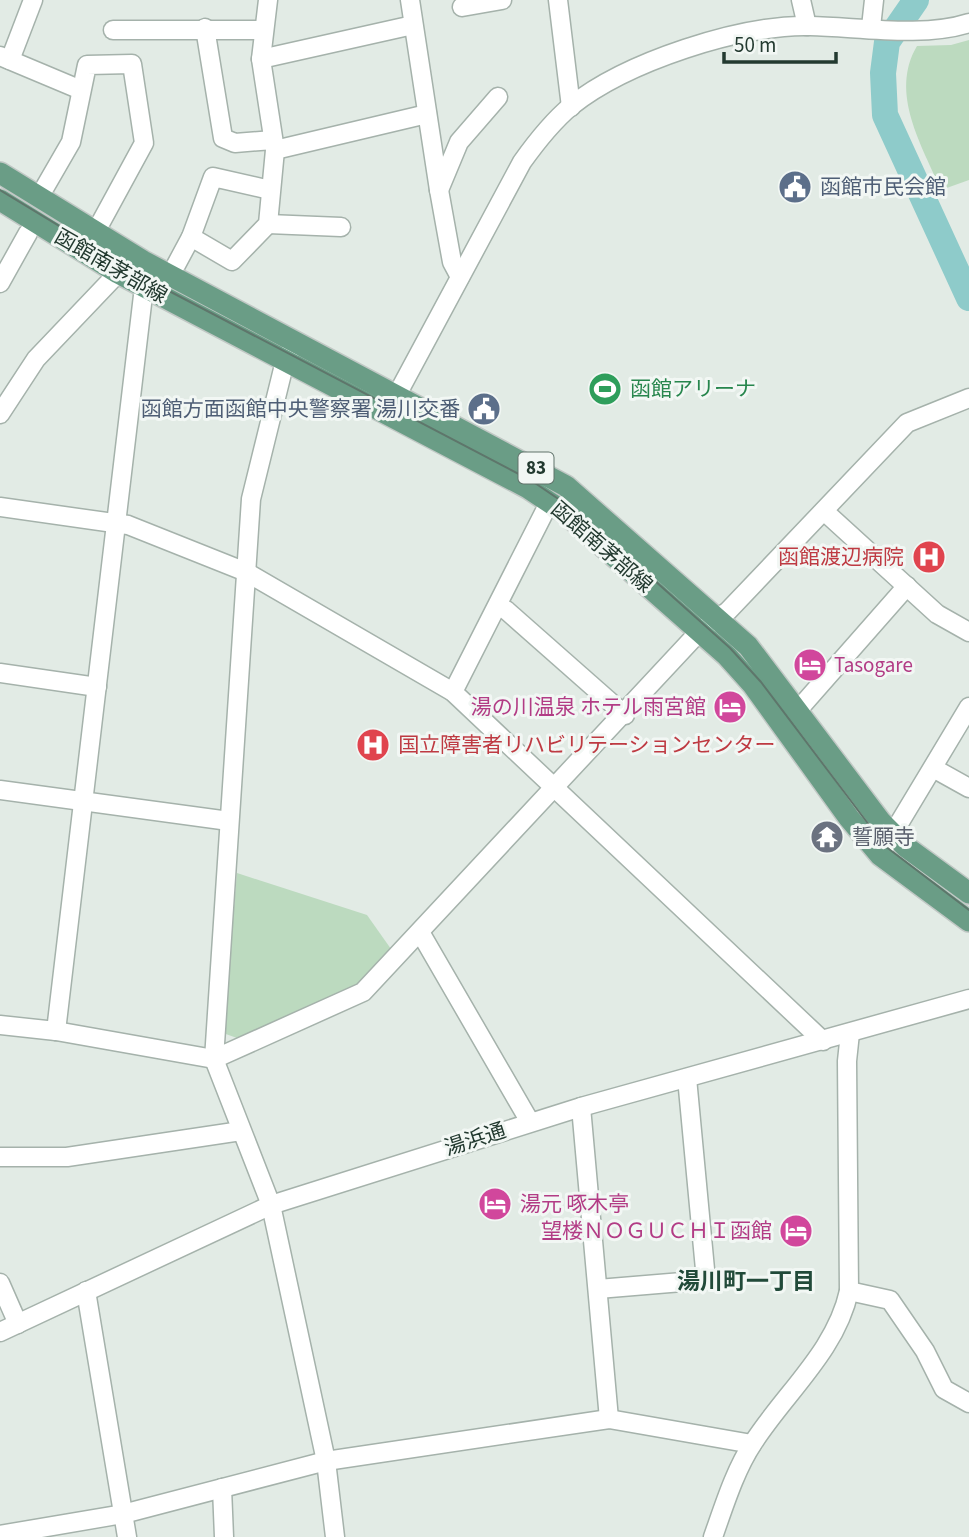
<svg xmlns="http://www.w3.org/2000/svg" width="969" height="1537" font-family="'Source Sans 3','Noto Sans JP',sans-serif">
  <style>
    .green { fill: #bcdabf }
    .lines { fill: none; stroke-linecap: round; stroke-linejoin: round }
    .river { stroke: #8ecbca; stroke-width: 26 }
    .minor-casing { stroke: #a5b2ab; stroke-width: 21 }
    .major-casing { stroke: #c1c8c5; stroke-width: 24 }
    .minor { stroke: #fff; stroke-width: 18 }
    .major { stroke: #6a9d86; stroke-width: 21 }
    .tram { stroke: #5e766b; stroke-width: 2 }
    .labels { text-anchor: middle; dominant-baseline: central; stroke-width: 6; stroke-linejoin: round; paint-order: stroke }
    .shield { fill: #f2f7f4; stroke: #61736b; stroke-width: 2 }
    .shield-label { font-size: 19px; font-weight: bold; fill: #233a30 }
    .service-label { font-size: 21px; fill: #4e5e75; stroke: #f2f7f4; text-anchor: start }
    .street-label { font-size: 21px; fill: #233a30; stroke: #f2f7f4 }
    .leisure-label { font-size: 21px; fill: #27864d; stroke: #f2f7f4; text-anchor: start }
    .health-label { font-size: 21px; fill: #be3a42; stroke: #f2f7f4; text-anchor: end }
    .hotel-label { font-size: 21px; fill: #b23c85; stroke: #f2f7f4; text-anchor: start }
    .worship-label { font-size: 21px; fill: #5b616d; stroke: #f2f7f4; text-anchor: start }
    .neighbourhood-label { font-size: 23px; font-weight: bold; fill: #214a39; stroke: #f2f7f4 }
  </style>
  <rect width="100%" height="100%" fill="#e2ebe5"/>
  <g class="green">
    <path d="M969 40V180L941 190C922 145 889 93 917 46L951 45Z"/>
    <polygon points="237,873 367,915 391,949 360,985 237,1038 223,1033"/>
  </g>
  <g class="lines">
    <polyline class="river" points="916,0 887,42 883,73 885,115 969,298"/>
    <defs>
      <g id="minor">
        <polyline points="410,0 439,190 452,262 460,277"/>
        <polyline points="558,0 571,107"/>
        <polyline points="801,0 807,26"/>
        <polyline points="462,7 502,0"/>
        <polyline points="871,27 874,0"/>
        <polyline points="205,28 223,138 235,143 273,140"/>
        <polyline points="113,30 264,30"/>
        <polyline points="0,56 81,90"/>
        <polyline points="261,59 413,25"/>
        <polyline points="10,60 33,0"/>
        <polyline points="275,150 427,114"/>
        <polyline points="45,187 71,142 87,65 132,64 144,143 101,222"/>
        <polyline points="439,190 459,142 498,97"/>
        <polyline points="268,224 341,227"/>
        <polyline points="191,237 232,261 268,224 275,150 261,59 268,0"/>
        <polyline points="176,265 191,237 213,177 270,190"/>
        <polyline points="0,283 28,233"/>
        <polyline points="291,350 285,361 251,499 214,1059 271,1205 326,1461 335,1537"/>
        <path d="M391 406 522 162C537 141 552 122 571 106 626 62 741 24 810 26 859 27 923 38 969 23"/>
        <polyline points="0,414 36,359 118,273"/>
        <polyline points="0,507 128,525 246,572 453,692 823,1041"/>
        <polyline points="824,511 937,614 969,632"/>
        <polyline points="506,610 625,715"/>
        <polyline points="0,673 97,687"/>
        <polyline points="453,692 550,501"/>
        <polyline points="798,710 907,586"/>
        <polyline points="933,768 969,788"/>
        <polyline points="0,790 229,821"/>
        <polyline points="880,855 969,707"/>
        <polyline points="420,932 530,1122"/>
        <polyline points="0,1025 56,1031 214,1059 363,992 699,632 728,611 907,423 969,398"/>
        <polyline points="56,1031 144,287 158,269"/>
        <polyline points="581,1107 609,1419"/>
        <polyline points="0,1157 67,1157 241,1131"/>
        <polyline points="0,1283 18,1324"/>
        <polyline points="598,1289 706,1280 687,1078"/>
        <polyline points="86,1291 127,1537"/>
        <polyline points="849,1291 890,1300 925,1351 944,1389 969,1403"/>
        <polyline points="0,1332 271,1205 581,1107 969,999"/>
        <polyline points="222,1488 224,1537"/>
        <polyline points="0,1535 123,1514 326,1461 609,1419 752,1444"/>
        <path d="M713 1537C724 1506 735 1470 753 1443 785 1393 836 1351 849 1291L847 1061 850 1033"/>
      </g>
      <g id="major">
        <polyline points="0,173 143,261 566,486 748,646 881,822 906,847 969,893"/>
        <polyline points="0,200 118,273 528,488 564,512 727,656 753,685 849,818 880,855 969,921"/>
      </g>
    </defs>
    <use href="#minor" class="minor-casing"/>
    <use href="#major" class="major-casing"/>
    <use href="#minor" class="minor"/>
    <use href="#major" class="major"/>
    <polyline class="tram" points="0,190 150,281 532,481 579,513 730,648 761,682 885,846 969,910"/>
  </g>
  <defs>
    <symbol id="civic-disc" viewBox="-11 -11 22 22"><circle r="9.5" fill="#5c6f8a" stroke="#f2f7f4"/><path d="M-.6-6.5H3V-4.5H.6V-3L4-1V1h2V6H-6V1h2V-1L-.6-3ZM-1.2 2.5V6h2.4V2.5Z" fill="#fff"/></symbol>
    <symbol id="stadium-disc" viewBox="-11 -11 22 22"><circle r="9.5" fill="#2e9e5b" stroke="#f2f7f4"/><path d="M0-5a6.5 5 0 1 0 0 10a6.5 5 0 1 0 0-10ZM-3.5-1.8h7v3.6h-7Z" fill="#fff"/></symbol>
    <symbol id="hospital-disc" viewBox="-11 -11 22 22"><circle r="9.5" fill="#e0444e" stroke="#f2f7f4"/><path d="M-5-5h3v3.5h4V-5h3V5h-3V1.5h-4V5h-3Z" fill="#fff"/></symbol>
    <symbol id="hotel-disc" viewBox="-11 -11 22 22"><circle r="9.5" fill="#d1479c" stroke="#f2f7f4"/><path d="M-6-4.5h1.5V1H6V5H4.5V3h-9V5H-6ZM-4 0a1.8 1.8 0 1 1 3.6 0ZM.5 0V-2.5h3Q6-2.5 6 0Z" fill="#fff"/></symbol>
    <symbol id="temple-disc" viewBox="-11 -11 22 22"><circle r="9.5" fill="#6b7280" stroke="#f2f7f4"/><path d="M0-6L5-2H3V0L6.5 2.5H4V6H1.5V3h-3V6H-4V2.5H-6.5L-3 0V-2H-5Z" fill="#fff"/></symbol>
  </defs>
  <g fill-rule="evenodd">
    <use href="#civic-disc" x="776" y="168" width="38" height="38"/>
    <use href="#stadium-disc" x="586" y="370" width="38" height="38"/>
    <use href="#civic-disc" x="465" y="390" width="38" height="38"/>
    <use href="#hospital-disc" x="910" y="538" width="38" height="38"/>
    <use href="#hotel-disc" x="791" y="646" width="38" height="38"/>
    <use href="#hotel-disc" x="711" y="688" width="38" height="38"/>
    <use href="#hospital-disc" x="354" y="726" width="38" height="38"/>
    <use href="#temple-disc" x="808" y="818" width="38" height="38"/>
    <use href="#hotel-disc" x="476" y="1185" width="38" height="38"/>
    <use href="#hotel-disc" x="777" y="1212" width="38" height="38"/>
  </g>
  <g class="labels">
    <rect class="shield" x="518.5" y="452.5" width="35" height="31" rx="5"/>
    <g class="shield-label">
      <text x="536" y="468">83</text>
    </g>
    <g class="service-label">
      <text x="820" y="187">函館市民会館</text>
      <text x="460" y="409" text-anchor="end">函館方面函館中央警察署 湯川交番</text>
    </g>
    <g class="street-label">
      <text transform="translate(111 266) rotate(30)">函館南茅部線</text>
      <text transform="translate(602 547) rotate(41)">函館南茅部線</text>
      <text transform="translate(475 1139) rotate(-18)">湯浜通</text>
    </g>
    <g class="leisure-label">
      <text x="630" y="389">函館アリーナ</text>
    </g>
    <g class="health-label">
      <text x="904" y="557">函館渡辺病院</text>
      <text x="398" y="745" text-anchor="start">国立障害者リハビリテーションセンター</text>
    </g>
    <g class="hotel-label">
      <text x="834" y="665">Tasogare</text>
      <text x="706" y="707" text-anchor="end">湯の川温泉 ホテル雨宮館</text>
      <text x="520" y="1204">湯元 啄木亭</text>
      <text x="772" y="1231" text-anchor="end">望楼ＮＯＧＵＣＨＩ函館</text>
    </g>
    <g class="worship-label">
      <text x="852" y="837">誓願寺</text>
    </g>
    <g class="neighbourhood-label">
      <text x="746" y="1281">湯川町一丁目</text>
    </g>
  </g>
  <path d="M724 52v10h112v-10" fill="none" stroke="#233a30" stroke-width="3.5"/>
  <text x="734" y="52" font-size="21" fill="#233a30" stroke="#f2f7f4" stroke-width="5" paint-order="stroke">50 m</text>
</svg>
